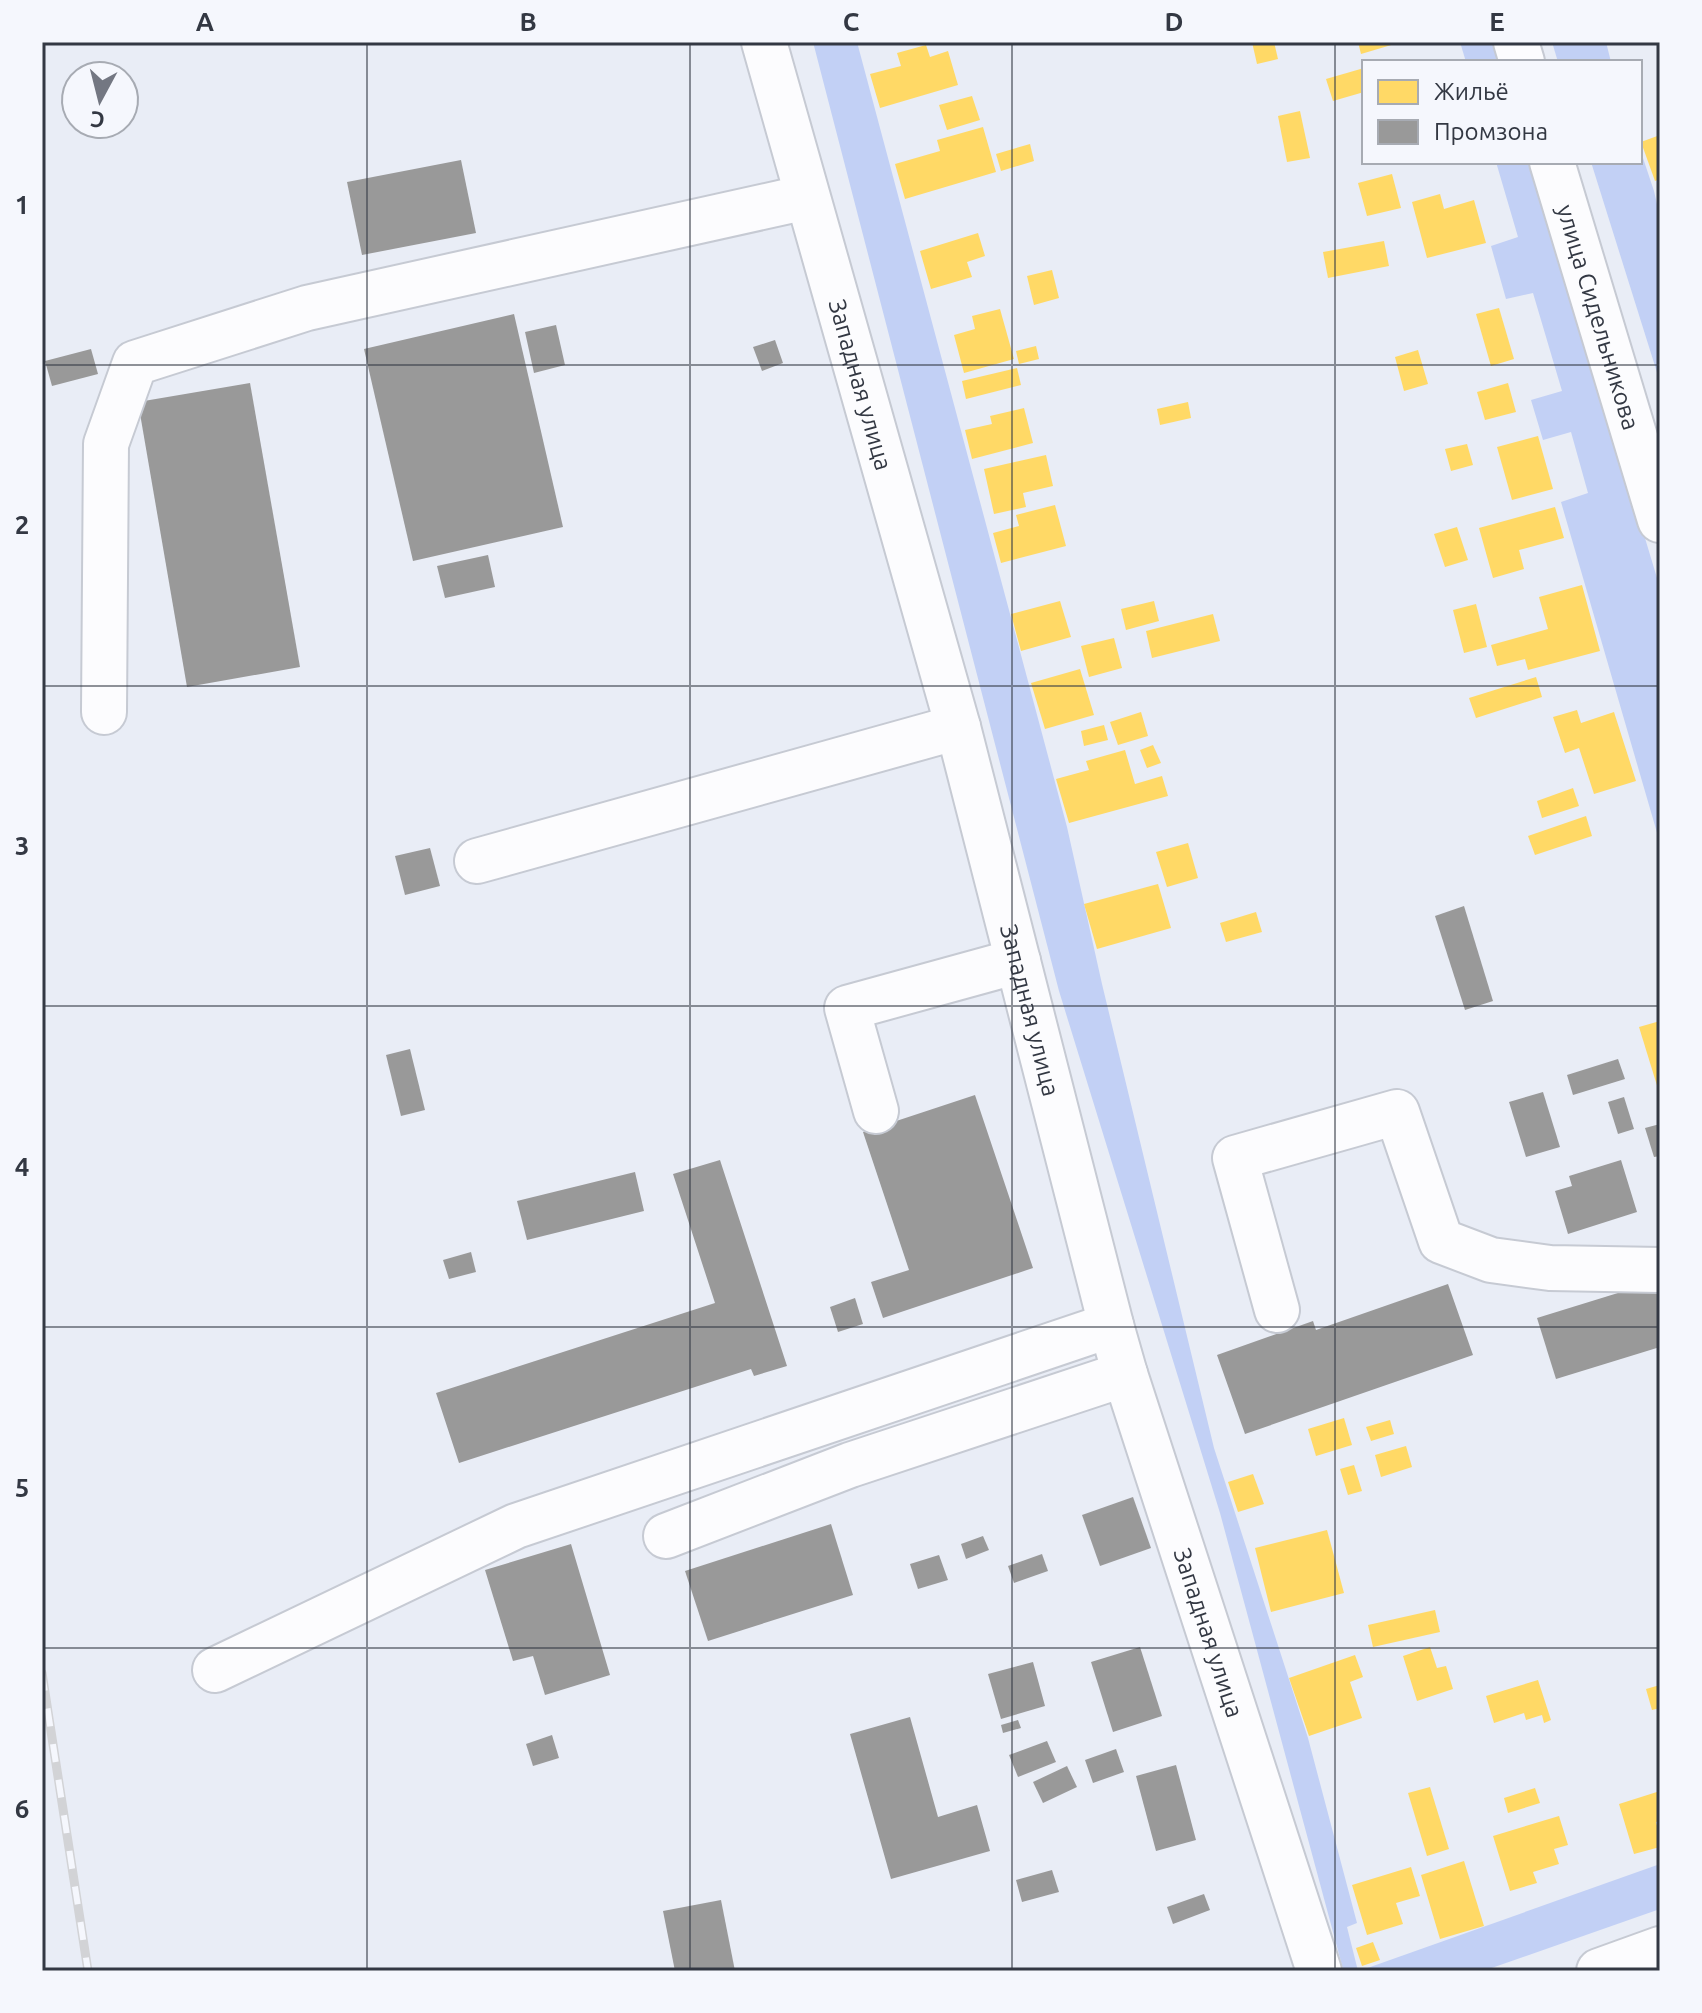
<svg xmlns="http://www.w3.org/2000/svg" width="1702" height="2013" font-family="Ubuntu,sans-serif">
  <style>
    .green { fill: #c2d0f5 }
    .homes { fill: #ffd966 }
    .industry { fill: #999 }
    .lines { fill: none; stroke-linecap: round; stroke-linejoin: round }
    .minor-casing { stroke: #c6cad3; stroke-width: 48 }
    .minor { stroke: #fcfcfe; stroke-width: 44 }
    .rail-casing { stroke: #d2d3d6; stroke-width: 9 }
    .rail { stroke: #f5f7fd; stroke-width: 6; stroke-dasharray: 18; stroke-linecap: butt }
    .grid { fill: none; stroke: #333843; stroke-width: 2; stroke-opacity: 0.55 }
    .labels { text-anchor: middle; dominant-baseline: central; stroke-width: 8; stroke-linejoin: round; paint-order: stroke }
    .street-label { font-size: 24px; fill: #333843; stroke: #f5f7fd }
    .neatline { fill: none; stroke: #333843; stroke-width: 3 }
    .grid-label { font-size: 26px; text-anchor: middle; font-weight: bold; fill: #333843 }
  </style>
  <rect width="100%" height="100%" fill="#e9edf6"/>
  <g class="green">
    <polygon points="813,42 857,42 1067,827 1102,984 1214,1448 1308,1738 1357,1923 1347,1927 1358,1971 1344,1971 1343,1969 1220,1513 1059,991"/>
    <polygon points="1460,42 1496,42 1502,62 1466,62"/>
    <polygon points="1552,42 1606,42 1611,62 1558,62"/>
    <polygon points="1640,149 1654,191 1660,217 1660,382 1591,162 1640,162"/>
    <polygon points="1496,162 1532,162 1660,588 1660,843 1561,502 1588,493 1571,432 1543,440 1531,400 1562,391 1533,293 1506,299 1491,246 1518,237"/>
    <polygon points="1660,1864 1660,1909 1483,1971 1359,1971"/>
  </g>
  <g class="homes">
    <polygon points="1252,42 1274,42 1278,59 1257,64"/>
    <polygon points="1358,42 1398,42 1398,43 1361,54"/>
    <polygon points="926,45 930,57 948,51 958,85 880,108 870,74 901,66 897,53"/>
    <polygon points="1364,68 1364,92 1333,101 1326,79"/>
    <polygon points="972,96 980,120 947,130 939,105"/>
    <polygon points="1300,111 1310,158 1287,162 1278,116"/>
    <polygon points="983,127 996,172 905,199 895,164 940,151 937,140"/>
    <polygon points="1660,135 1660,179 1655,181 1641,142"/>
    <polygon points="1030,144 1034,161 1001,171 996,154"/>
    <polygon points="1392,174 1401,208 1367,216 1358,183"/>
    <polygon points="1440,194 1444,209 1474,200 1486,243 1427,258 1412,202"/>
    <polygon points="978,233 985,256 967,262 972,277 931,289 920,251"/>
    <polygon points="1384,241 1389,266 1328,278 1323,252"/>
    <polygon points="1052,270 1059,298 1034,305 1027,276"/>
    <polygon points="1499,308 1514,359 1491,366 1476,314"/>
    <polygon points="1000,309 1014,359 964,373 954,335 975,329 972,316"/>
    <polygon points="1036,346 1039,359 1019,364 1016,351"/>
    <polygon points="1418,350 1428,384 1404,391 1395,357"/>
    <polygon points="1017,368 1021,385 966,399 962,381"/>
    <polygon points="1508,383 1516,412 1485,420 1477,392"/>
    <polygon points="1188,402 1191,418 1160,425 1157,409"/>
    <polygon points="1024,408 1033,443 972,459 965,430 992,424 990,416"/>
    <polygon points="1538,436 1553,489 1512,500 1497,447"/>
    <polygon points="1467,444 1473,465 1451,471 1445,449"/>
    <polygon points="1046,455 1053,486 1023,493 1026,507 994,514 984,469"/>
    <polygon points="1055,505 1066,546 1001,563 993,533 1019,526 1016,515"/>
    <polygon points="1555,507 1564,538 1519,550 1524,569 1493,578 1479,528"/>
    <polygon points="1457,527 1468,560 1445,567 1434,534"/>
    <polygon points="1582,585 1600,651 1528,670 1525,659 1497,666 1491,645 1548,629 1539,597"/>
    <polygon points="1060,601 1071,637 1021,651 1011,614"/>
    <polygon points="1154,601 1159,621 1126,630 1121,609"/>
    <polygon points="1476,604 1487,647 1464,653 1453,610"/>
    <polygon points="1213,614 1220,641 1152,658 1146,631"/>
    <polygon points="1114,638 1122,668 1089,677 1081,646"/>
    <polygon points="1080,669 1094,715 1045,729 1031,683"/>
    <polygon points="1536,677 1542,697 1476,718 1469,698"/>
    <polygon points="1577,710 1581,723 1614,712 1636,781 1594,794 1579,748 1565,753 1553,717"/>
    <polygon points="1141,712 1148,736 1118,745 1110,722"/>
    <polygon points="1104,725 1108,740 1084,746 1081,731"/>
    <polygon points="1153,745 1161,763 1147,768 1140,750"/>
    <polygon points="1125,750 1135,784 1162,776 1168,796 1069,823 1056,779 1089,770 1086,761"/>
    <polygon points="1573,788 1579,806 1542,818 1537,801"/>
    <polygon points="1586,816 1592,836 1535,855 1528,836"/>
    <polygon points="1188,843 1198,878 1167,887 1156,852"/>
    <polygon points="1158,884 1171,928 1097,949 1084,904"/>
    <polygon points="1256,912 1262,932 1226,942 1220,923"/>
    <polygon points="1660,1021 1660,1092 1659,1092 1639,1027"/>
    <polygon points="1344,1418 1352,1445 1316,1456 1308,1429"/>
    <polygon points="1390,1420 1394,1434 1371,1441 1366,1427"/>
    <polygon points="1406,1446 1412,1467 1381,1477 1375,1455"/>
    <polygon points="1354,1465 1362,1491 1348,1495 1340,1469"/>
    <polygon points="1253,1474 1264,1504 1238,1512 1228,1482"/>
    <polygon points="1327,1530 1344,1593 1271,1612 1255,1548"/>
    <polygon points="1435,1610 1440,1632 1373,1647 1368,1625"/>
    <polygon points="1430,1647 1437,1668 1446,1666 1453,1689 1417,1701 1403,1656"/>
    <polygon points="1355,1655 1363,1677 1350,1682 1362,1718 1309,1736 1289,1678"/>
    <polygon points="1538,1680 1551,1720 1544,1723 1542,1715 1526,1720 1524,1713 1494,1723 1486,1696"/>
    <polygon points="1660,1685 1660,1708 1652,1710 1646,1689"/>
    <polygon points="1430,1787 1449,1849 1427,1856 1408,1793"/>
    <polygon points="1535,1788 1540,1803 1508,1813 1504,1798"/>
    <polygon points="1660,1791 1660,1821 1656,1822 1660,1837 1660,1847 1634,1854 1619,1804"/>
    <polygon points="1559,1816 1568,1845 1554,1849 1559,1864 1533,1872 1537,1883 1510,1891 1493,1836"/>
    <polygon points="1464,1861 1484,1926 1440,1939 1421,1875"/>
    <polygon points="1411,1867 1420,1896 1396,1903 1403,1924 1367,1935 1352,1885"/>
    <polygon points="1373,1942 1380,1960 1362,1966 1356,1948"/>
  </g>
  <g class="industry">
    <polygon points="461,160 476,233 362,255 347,182"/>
    <polygon points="514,314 563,527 413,561 364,349"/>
    <polygon points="556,325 565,365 534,373 525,332"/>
    <polygon points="775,340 783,363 762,371 753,347"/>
    <polygon points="91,349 98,374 52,386 45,361"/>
    <polygon points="250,383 300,667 187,687 138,402"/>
    <polygon points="488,555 495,587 445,598 437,566"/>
    <polygon points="430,848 440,886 405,895 395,856"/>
    <polygon points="1464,906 1493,1001 1465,1010 1435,916"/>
    <polygon points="410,1049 425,1110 401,1116 386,1055"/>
    <polygon points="1618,1059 1625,1079 1573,1095 1567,1075"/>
    <polygon points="1543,1092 1560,1147 1526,1157 1509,1102"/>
    <polygon points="975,1095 1033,1268 883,1318 871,1282 909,1270 863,1132"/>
    <polygon points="1624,1097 1634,1129 1618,1134 1608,1102"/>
    <polygon points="1660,1124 1660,1156 1654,1157 1645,1128"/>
    <polygon points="720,1160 787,1366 754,1376 751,1369 459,1463 436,1393 715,1303 673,1174"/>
    <polygon points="1621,1160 1637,1212 1568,1234 1555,1191 1572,1186 1569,1176"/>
    <polygon points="635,1172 644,1211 527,1240 517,1201"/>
    <polygon points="471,1252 476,1272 449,1279 443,1260"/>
    <polygon points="1660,1280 1660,1347 1556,1379 1537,1318"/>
    <polygon points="1448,1284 1473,1355 1245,1434 1217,1355 1313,1321 1316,1330"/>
    <polygon points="855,1298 863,1324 838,1332 830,1307"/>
    <polygon points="1133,1497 1151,1548 1100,1566 1082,1515"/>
    <polygon points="831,1524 853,1595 708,1641 685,1571"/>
    <polygon points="983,1536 989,1550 966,1559 961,1544"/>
    <polygon points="571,1544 610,1675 545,1695 533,1656 513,1661 485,1570"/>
    <polygon points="1042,1554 1048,1571 1014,1583 1008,1566"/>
    <polygon points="939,1555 948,1580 918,1589 910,1564"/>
    <polygon points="1140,1647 1162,1716 1113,1732 1091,1662"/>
    <polygon points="1033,1662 1045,1706 1001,1719 988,1674"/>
    <polygon points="910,1717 938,1817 977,1805 990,1851 891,1879 850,1734"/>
    <polygon points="1018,1720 1021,1728 1003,1733 1001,1725"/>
    <polygon points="552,1735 559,1758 533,1766 526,1744"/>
    <polygon points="1047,1741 1056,1762 1018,1777 1009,1755"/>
    <polygon points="1116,1749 1124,1772 1093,1783 1085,1760"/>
    <polygon points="1176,1765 1196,1840 1156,1851 1136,1776"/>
    <polygon points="1067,1766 1077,1787 1043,1803 1033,1782"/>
    <polygon points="1052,1870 1059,1892 1022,1902 1016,1880"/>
    <polygon points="1204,1894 1210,1910 1173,1924 1167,1907"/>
    <polygon points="721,1900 735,1971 675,1971 663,1911"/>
  </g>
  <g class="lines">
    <defs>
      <g id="minor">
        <path id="s1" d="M764 42 958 727 1111 1325 1125 1374 1319 1971"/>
        <polyline points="1516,42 1522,62"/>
        <path id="s2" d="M1552 162 1660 520"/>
        <polyline points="104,712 106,444 135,363 307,308 807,197"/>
        <polyline points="477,861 958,727"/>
        <polyline points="876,1111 847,1008 1018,961"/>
        <polyline points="1277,1310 1235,1158 1397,1112 1441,1241 1491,1260 1550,1268 1660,1270"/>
        <polyline points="666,1536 850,1465 1125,1374"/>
        <polyline points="215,1670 516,1526 1111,1325"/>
        <polyline points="1599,1971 1660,1949"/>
      </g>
    </defs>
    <use href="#minor" class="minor-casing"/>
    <use href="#minor" class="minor"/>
    <defs>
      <polyline id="rail" points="42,1673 88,1971"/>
    </defs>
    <use href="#rail" class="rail-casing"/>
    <use href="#rail" class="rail"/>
  </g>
  <path class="grid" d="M367 42V1971M690 42V1971M1012 42V1971M1335 42V1971M42 365H1660M42 686H1660M42 1006H1660M42 1327H1660M42 1648H1660"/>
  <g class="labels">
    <g class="street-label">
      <text stroke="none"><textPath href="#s2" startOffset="162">улица Сидельникова</textPath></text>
      <text stroke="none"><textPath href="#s1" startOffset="356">Западная улица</textPath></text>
      <text stroke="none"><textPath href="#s1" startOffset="1004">Западная улица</textPath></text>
      <text stroke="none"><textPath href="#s1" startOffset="1652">Западная улица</textPath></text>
    </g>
  </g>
  <rect width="1702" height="2013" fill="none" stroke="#f5f7fd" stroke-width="88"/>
  <rect x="1362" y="60" width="280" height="104" fill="#f5f7fd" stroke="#a7abb3" stroke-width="2"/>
  <rect x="1378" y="80" width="40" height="24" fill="#ffd966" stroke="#a7abb3" stroke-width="2"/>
  <text x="1434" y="100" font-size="24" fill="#333843">Жильё</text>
  <rect x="1378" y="120" width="40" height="24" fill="#999999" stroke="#a7abb3" stroke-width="2"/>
  <text x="1434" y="140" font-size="24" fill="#333843">Промзона</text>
  <g transform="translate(100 100) rotate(187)"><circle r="38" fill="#f5f7fd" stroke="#a7abb3" stroke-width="2"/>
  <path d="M0-6L14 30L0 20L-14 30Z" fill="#737782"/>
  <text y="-12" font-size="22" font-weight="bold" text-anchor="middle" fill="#333843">С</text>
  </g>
  <rect x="44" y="44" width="1614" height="1925" class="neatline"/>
  <g class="grid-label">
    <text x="205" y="31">A</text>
    <text x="528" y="31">B</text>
    <text x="851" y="31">C</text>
    <text x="1174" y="31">D</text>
    <text x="1497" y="31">E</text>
    <text x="22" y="214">1</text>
    <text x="22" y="534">2</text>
    <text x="22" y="855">3</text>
    <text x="22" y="1176">4</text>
    <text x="22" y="1497">5</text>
    <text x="22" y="1818">6</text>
  </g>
</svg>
